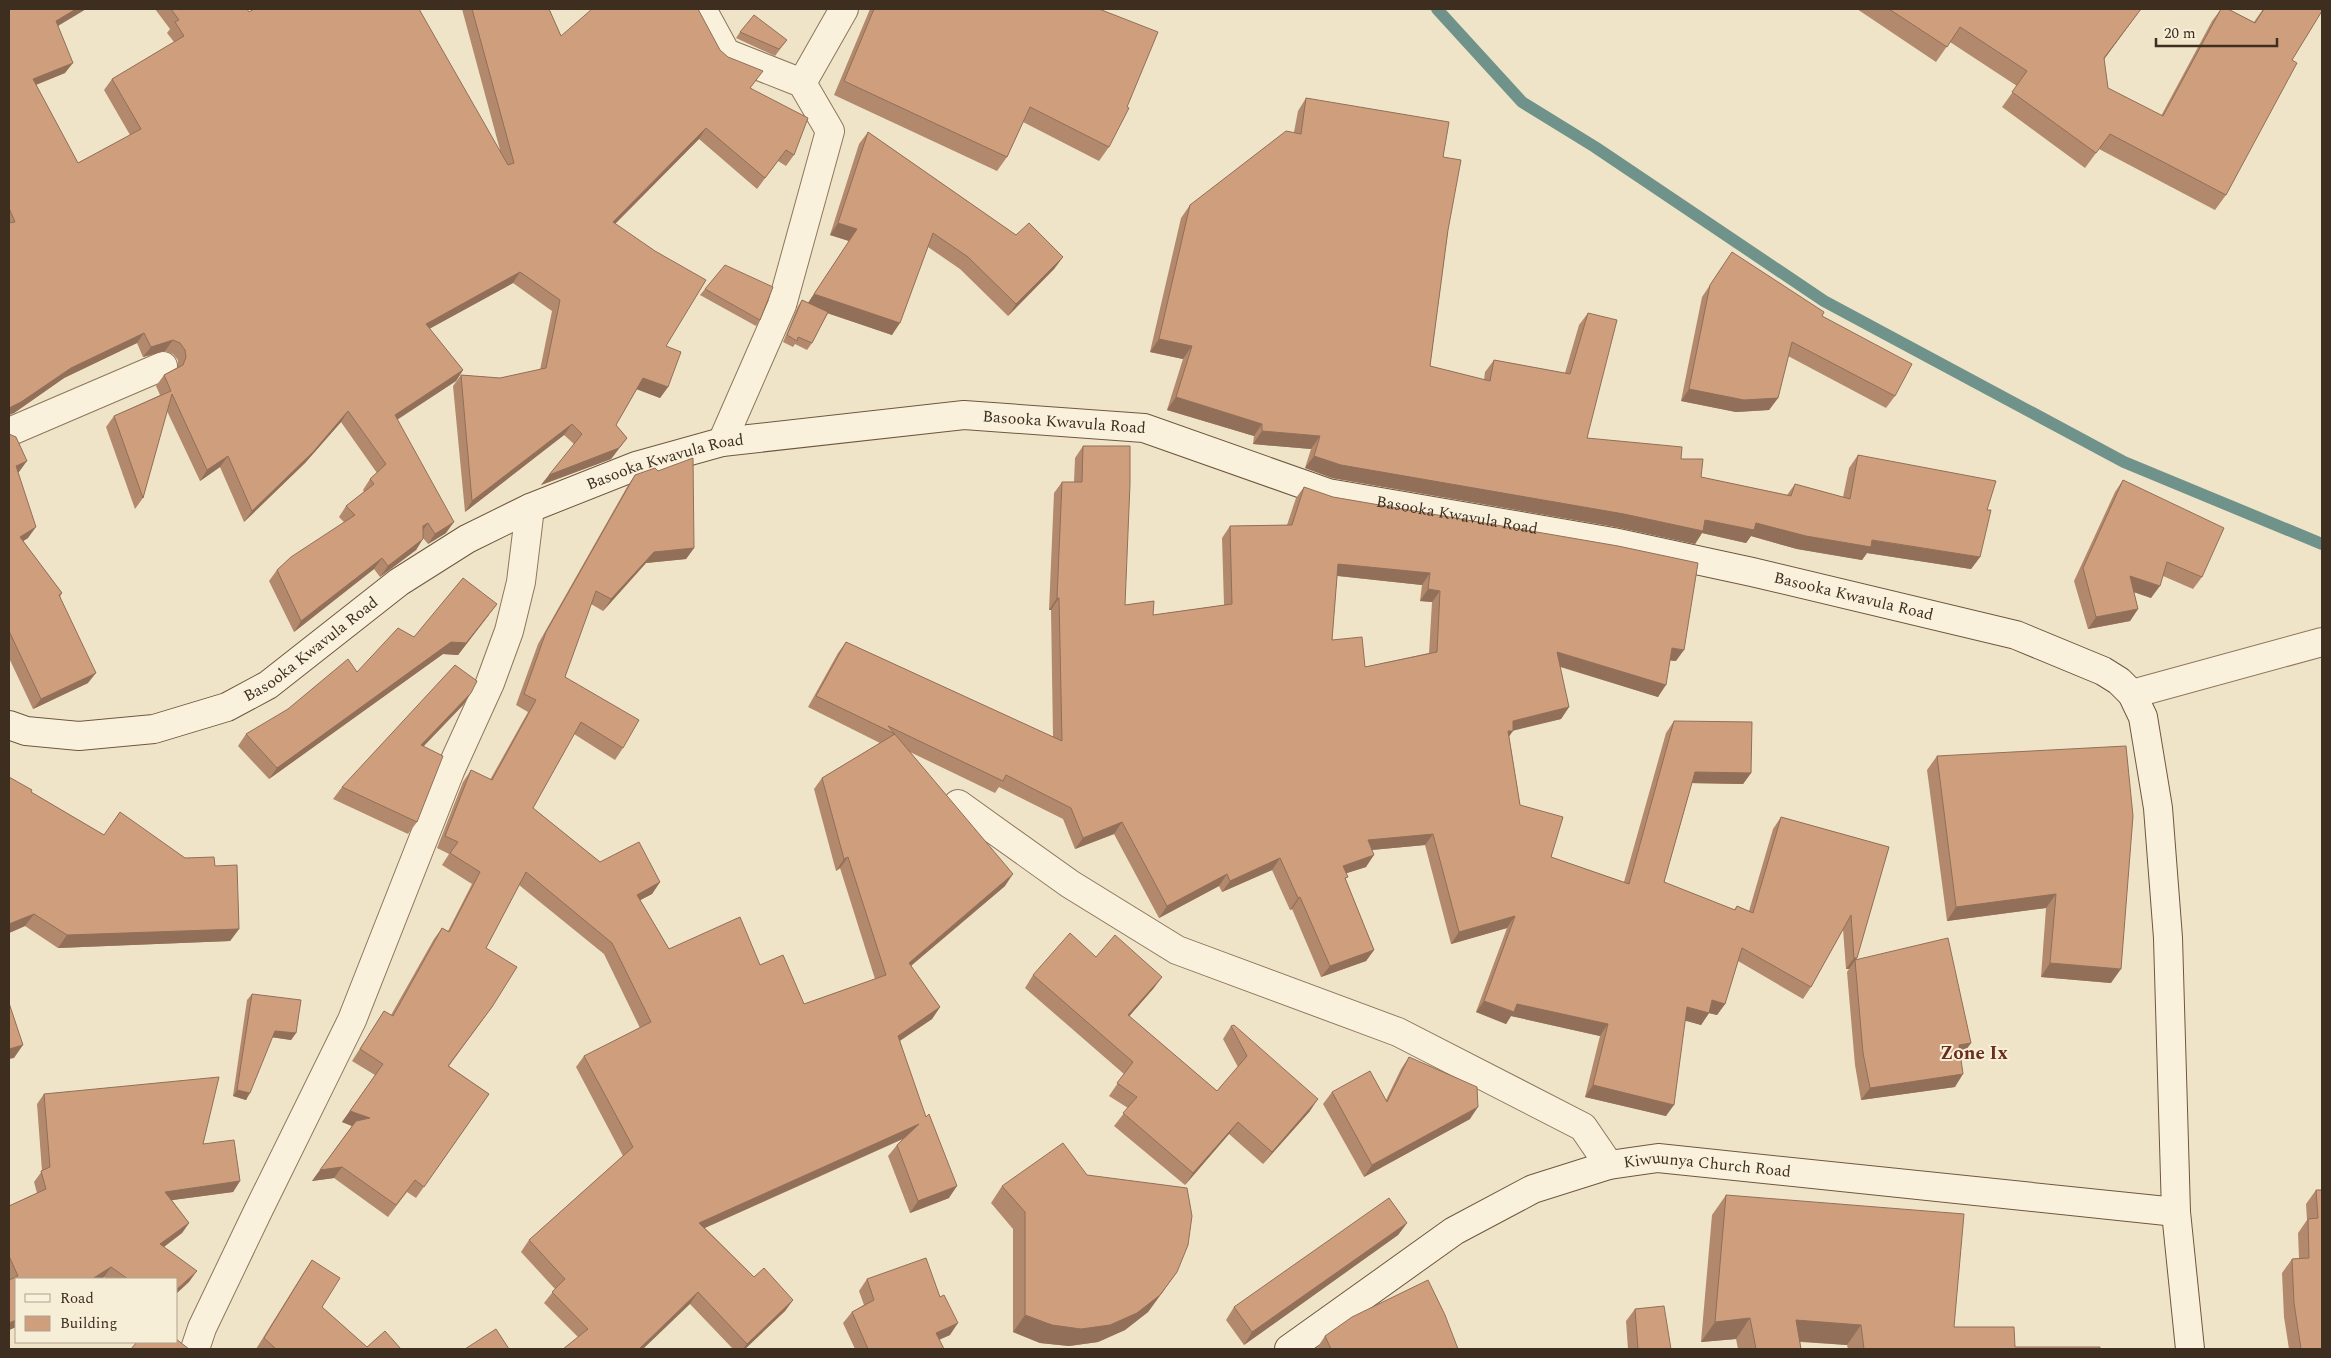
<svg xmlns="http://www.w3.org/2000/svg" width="2331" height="1358" font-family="Spectral,serif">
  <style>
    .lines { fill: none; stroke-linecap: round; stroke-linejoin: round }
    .stream { stroke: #6f938a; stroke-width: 12 }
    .street-casing { stroke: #8d765c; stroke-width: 30 }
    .secondary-casing { stroke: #6f573f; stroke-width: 30 }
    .street { stroke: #faf1dc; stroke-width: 28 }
    .secondary { stroke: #faf1dc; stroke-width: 28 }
    .wall { fill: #b2896c; fill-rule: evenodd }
    .shaded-wall { fill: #916f58 }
    .building { fill: #cf9f7d; stroke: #916f58; fill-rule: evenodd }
    .labels { text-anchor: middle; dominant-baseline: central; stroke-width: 4; stroke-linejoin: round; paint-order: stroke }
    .street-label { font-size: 16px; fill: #3d2e20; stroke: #f7eed8 }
    .quarter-label { font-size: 19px; font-weight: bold; fill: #6b2e1e; stroke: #f7eed8 }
  </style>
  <rect width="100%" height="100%" fill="#f0e4c8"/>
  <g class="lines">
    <polyline class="stream" points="1437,9 1522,102 1595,147 1824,301 2124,462 2322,544"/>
    <defs>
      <g id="street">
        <polyline points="702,9 726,53 802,83 830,131 782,305 722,442"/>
        <polyline points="802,83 844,9"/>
        <polyline points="9,432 163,366"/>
        <polyline points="2132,694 2322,642"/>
        <polyline points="958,804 1070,884 1177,950 1398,1032 1583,1127 1609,1165"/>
        <polyline points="195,1349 202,1328 258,1211 352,1020 450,771 490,683 509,631 521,582 530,508"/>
      </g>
      <g id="secondary">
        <path id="s1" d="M9 725 26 731 79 736 154 729 227 707 268 685 399 582 467 539 530 508 636 466 722 442 964 415 1144 428 1328 493 1613 542 1752 572 2016 635 2103 671 2119 681 2132 694 2143 717 2158 808 2168 938 2176 1212 2190 1349"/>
        <path id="s2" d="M1289 1349 1454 1231 1533 1189 1609 1165 1658 1158 2176 1212"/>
      </g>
    </defs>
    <use href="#street" class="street-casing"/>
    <use href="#secondary" class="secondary-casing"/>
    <use href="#street" class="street"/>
    <use href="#secondary" class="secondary"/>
  </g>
  <g class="wall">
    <polygon points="9,9 86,9 58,26 65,73 36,85 78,163 130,135 104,90 112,79 174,42 167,33 170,29 155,9 247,9 249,12 500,150 462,9 549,9 561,36 720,50 751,88 794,155 786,166 778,161 757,189 699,139 615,224 666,346 668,387 660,398 637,389 616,425 627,438 611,459 541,485 574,444 564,435 465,512 453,386 461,375 500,378 540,370 552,311 513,283 429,329 463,370 456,381 397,420 446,533 428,544 423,538 416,550 380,577 374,569 294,632 269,581 277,570 344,522 339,517 346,506 364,492 363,490 370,479 377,473 341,422 305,463 244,522 220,467 200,481 167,411 143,498 135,509 106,427 114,416 160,395 156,386 164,375 178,367 178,360 173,354 165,351 143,357 137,343 64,378 14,413 9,415"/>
    <polygon points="870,9 1099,9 1109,147 1099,161 1023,122 1007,157 997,171 834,95"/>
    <polygon points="1857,9 2141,9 2104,59 2108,88 2161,116 2212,21 2221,9 2228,9 2254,22 2263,9 2322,9 2292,60 2226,195 2215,210 2099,149 2085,168 2002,107 2017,86 1950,42 1936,62"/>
    <polygon points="740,32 787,40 775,56 736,38"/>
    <polygon points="1306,98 1443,157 1448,230 1430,366 1484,380 1485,372 1494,360 1565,373 1579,325 1588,313 1587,438 1681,459 1701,477 1787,495 1795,484 1843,497 1849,468 1858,455 1987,510 1980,557 1971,569 1867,553 1862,560 1797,549 1751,536 1746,543 1702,533 1695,544 1616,527 1332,478 1305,468 1311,449 1253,444 1254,436 1167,410 1183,359 1150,352 1181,218 1190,205 1294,132 1298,111"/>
    <polygon points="868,132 1016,235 1063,257 1054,269 1008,316 960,269 928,247 892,335 828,313 812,343 807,350 795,344 793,347 783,342 798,306 802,300 808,303 849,241 830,235 859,144"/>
    <polygon points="1732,252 1895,396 1886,408 1788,356 1778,398 1769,410 1736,412 1681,401 1702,297"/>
    <polygon points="705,289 760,320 756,326 700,295"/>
    <polygon points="9,434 19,472 18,472 28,538 23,541 62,593 60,597 88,683 33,709 9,658"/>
    <path d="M1083 446 1125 605 1153 615 1224 605 1222 538 1230 526 1287 525 1296 498 1304 487 1676 661 1670 660 1658 697 1560 667 1569 707 1561 719 1513 730 1509 736 1520 805 1551 857 1624 882 1666 733 1674 721 1751 773 1743 784 1692 783 1664 882 1734 910 1737 906 1749 911 1773 829 1781 817 1889 847 1856 960 1971 1043 1962 1055 1961 1056 1955 1087 1861 1100 1855 1065 1847 972 1849 969H1846L1843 929 1811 987 1803 999 1738 961 1725 1004 1717 1015 1709 1013 1701 1025 1685 1020 1666 1116 1585 1097 1600 1036 1511 1016 1506 1024 1476 1012 1507 928 1451 944 1425 845 1372 850 1366 867 1346 873V880L1374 950 1366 961 1321 977 1292 909 1290 910 1272 870 1222 892 1219 886 1159 918 1114 834 1075 849 1063 819 999 787 995 793 910 752 1005 886 911 966 940 1007 932 1019 900 1041 949 1198 910 1213 888 1156 897 1145 903 1139 705 1228 754 1277 793 1300 785 1311 745 1349H733L690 1304 578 1337 544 1303 555 1289 521 1252 529 1240 623 1156 576 1067 584 1056 640 1028 604 954 519 885 486 948 492 1007 449 1066 489 1094 416 1198 407 1192 388 1217 334 1178 312 1181 352 1126 342 1122 375 1075 352 1061 384 1011 391 1015 434 939 442 928 448 931 472 884 442 865 449 854 437 848 463 782 471 770 490 780 528 712 516 705 538 644 627 487 635 475 694 548 686 559 646 563 603 611 591 604 565 677 623 748 615 760 574 734 533 808 600 862 660 882 652 894 640 900 669 949 760 965 804 1004 875 979 840 868 836 871 814 789 822 778 880 743 808 707 838 653 846 642 1053 737 1051 610H1049L1054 493 1062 482H1074L1075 458ZM1337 576 1422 585 1420 601 1432 602 1429 653 1365 667 1332 640Z"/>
    <polygon points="2123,480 2202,577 2193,589 2163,576 2151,598 2134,592 2138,609 2130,621 2088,629 2074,581 2115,492"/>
    <polygon points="489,615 458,655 443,654 269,779 238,746 246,734 357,672 414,637"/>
    <polygon points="471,693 463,705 424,746 417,822 408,834 333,799 342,787"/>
    <polygon points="1937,756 2133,816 2111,983 2041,977 2046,908 1947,921 1927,770"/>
    <polygon points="9,777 31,792 104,835 215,866 239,929 230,941 58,948 25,926 9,933"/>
    <polygon points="1096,957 1162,977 1153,989 1129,1016 1217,1091 1238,1067 1223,1039 1231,1026 1310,1111 1263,1164 1229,1134 1185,1185 1114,1126 1128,1108 1109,1096 1124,1074 1025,988 1033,975"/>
    <polygon points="252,994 296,1033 291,1040 272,1037 246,1100 233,1096 247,1000"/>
    <polygon points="1409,1057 1470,1119 1364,1177 1323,1104 1332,1092 1386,1100 1401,1069"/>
    <polygon points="44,1094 203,1144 240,1181 233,1192 172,1200 189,1223 182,1233 164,1247 189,1282 176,1279 107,1279 104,1277 101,1279 16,1279 16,1327 9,1330 9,1206 37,1193 34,1182 42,1171 37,1104"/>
    <polygon points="1002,1186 1165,1289 1148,1312 1125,1330 1098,1342 1069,1346 1040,1343 1013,1332 1013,1229 991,1203"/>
    <polygon points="2316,1190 2322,1190 2322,1349 2289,1349 2284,1317 2282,1273 2292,1259 2299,1258 2298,1233 2307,1220 2306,1204"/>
    <polygon points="1726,1195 1954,1327 2015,1347 2100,1349 1848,1349 1847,1345 1800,1342 1801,1349 1738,1349 1736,1339 1701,1342 1712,1215"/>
    <polygon points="1407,1223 1398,1235 1244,1345 1226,1320 1234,1307"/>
    <polygon points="312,1260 322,1307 367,1347 401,1349 256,1349 304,1272"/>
    <polygon points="867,1279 950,1335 939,1340 944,1349 855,1349 843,1323 852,1312 864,1305 859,1291"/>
    <polygon points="1635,1309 1671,1349 1628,1349 1626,1321"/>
    <polygon points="1325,1336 1458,1349 1317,1349 1317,1348"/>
  </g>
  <g class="shaded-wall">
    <polygon points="76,9 86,9 49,31 56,21"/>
    <polygon points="2141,9 2094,73 2104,58"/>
    <polygon points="73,63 65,73 25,89 33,79"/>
    <polygon points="706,128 699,139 606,233 613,222"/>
    <polygon points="838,223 857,229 849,241 830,235"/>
    <polygon points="1063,257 1054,269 1008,316 1016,304"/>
    <polygon points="520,272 513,283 418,335 426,324"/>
    <polygon points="814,294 900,323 892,335 806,306"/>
    <polygon points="144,333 137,343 64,378 14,413 9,415 9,408 71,368"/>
    <polygon points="1159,339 1192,346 1183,359 1150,352"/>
    <polygon points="173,340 165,351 143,357 151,347"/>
    <polygon points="463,370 456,381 387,426 395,415"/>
    <polygon points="643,378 668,387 660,398 636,389"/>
    <polygon points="1689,389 1778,398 1769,410 1736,412 1681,401"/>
    <polygon points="1176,397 1262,424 1254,436 1167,410"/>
    <polygon points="348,411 341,422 305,463 244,522 252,511"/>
    <polygon points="572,424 564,435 465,512 472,501"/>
    <polygon points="1262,431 1320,436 1311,449 1253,444"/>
    <polygon points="627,438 611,459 541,485 549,475"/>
    <polygon points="228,456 220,467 200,481 207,470"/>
    <polygon points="1314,456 1705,520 1756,523 1980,557 1971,569 1867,553 1862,560 1797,549 1751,536 1746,543 1702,533 1695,544 1616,527 1332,478 1305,468"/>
    <polygon points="27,461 19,472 9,477 16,466"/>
    <polygon points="454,522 446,533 428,544 435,534"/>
    <polygon points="428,523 420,534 423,526"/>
    <polygon points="36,527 28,538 12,548 20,537"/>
    <polygon points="423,539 416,550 380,577 388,566"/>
    <polygon points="694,548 686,559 646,563 603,611 611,599 654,552"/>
    <polygon points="382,558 374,569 294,632 301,621"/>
    <polygon points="1338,564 1430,573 1422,585 1330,575"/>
    <polygon points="2130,576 2160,586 2151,598 2122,588"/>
    <polygon points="1428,589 1440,591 1432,602 1420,601"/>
    <polygon points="1057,598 1059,598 1051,610 1049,610"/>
    <polygon points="497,604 458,655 443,654 269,779 277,768"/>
    <polygon points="2138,609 2130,621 2088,629 2096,617"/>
    <polygon points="1672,648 1684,650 1676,661 1664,660"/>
    <polygon points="1557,652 1666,685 1658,697 1549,663"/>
    <polygon points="96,673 88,683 33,709 41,699"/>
    <polygon points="471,693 463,705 413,757 421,745"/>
    <polygon points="1569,707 1561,719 1512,731 1513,731 1505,742 1500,742 1513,721"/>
    <polygon points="1695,772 1751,773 1743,784 1687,783"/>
    <polygon points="1122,822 1114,834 1075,849 1083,838"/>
    <polygon points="1433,834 1425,845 1360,851 1368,840"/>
    <polygon points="1374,855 1366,867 1335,877 1343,866"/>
    <polygon points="848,857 840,868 836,871 844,859"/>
    <polygon points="1280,858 1272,870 1222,892 1230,881"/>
    <polygon points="1013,874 1005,886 901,974 909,963"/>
    <polygon points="1227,874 1219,886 1159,918 1167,906"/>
    <polygon points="660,882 652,894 629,906 637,895"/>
    <polygon points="2056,894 2046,908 1947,921 1956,907"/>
    <polygon points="1300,897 1292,909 1290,910 1298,898"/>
    <polygon points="34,914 25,926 9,933 9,924"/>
    <polygon points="1515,916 1507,928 1451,944 1459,932"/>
    <polygon points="239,929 230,941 58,948 67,935"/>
    <polygon points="1374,950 1366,961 1321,977 1330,966"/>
    <polygon points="1854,958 1857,958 1849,969 1846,969"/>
    <polygon points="2050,963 2121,969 2111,983 2041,977"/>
    <polygon points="1162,977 1153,989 1119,1028 1128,1015"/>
    <polygon points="1712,1000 1725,1004 1717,1015 1704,1012"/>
    <polygon points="1484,1001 1517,1004 1608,1024 1600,1036 1511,1016 1506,1024 1476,1012"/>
    <polygon points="940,1007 932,1019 890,1047 898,1036"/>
    <polygon points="1687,1007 1709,1013 1701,1025 1679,1019"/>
    <polygon points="275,1031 296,1033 291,1040 270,1037"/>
    <polygon points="1971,1043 1962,1055 1951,1058 1959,1045"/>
    <polygon points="23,1045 14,1058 9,1059 9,1049"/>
    <polygon points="1963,1074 1955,1087 1861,1100 1870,1088"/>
    <polygon points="1593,1085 1674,1105 1666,1116 1585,1097"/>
    <polygon points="237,1090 250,1093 246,1100 233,1096"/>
    <polygon points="1318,1099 1310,1111 1263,1164 1272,1152"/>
    <polygon points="1478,1107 1470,1119 1364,1177 1372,1165"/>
    <polygon points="350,1111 370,1118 362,1130 342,1122"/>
    <polygon points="1238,1122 1229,1134 1185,1185 1193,1173"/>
    <polygon points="919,1124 911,1135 691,1234 699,1223"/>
    <polygon points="342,1167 334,1178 312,1181 320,1170"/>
    <polygon points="240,1181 233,1192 158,1202 165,1192"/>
    <polygon points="957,1186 949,1198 910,1213 918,1201"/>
    <polygon points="189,1223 182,1233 153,1255 160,1244"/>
    <polygon points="1407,1223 1398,1235 1244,1345 1252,1332"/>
    <polygon points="111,1267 104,1277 101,1279 92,1279"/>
    <polygon points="197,1271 189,1282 176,1294 176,1290"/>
    <polygon points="1177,1272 1148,1312 1125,1330 1098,1342 1069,1346 1040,1343 1013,1332 1025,1315"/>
    <polygon points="698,1292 690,1304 643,1349 639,1349"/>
    <polygon points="793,1300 785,1311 745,1349 743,1349 747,1344"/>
    <polygon points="1750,1318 1736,1339 1701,1342 1715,1322"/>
    <polygon points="16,1320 16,1327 9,1330 9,1323"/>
    <polygon points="1796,1320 1861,1325 1847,1345 1782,1340"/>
    <polygon points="958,1323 950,1335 928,1344 936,1333"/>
  </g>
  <g class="building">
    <polygon points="9,9 76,9 56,21 73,63 33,79 78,163 141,129 112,79 184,36 175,22 179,20 171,9 247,9 249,12 254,9 419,9 508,165 514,163 472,9 549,9 561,36 592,9 698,9 720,50 728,57 763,71 750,88 808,118 794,155 786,150 765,178 706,128 613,222 655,251 706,280 666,346 681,352 668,387 643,378 616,425 627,438 619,448 549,475 582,434 572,424 472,501 461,375 500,378 546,368 560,300 520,272 426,324 463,370 395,415 454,522 435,534 428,523 423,526 423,539 388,566 382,558 301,621 277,570 291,557 355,515 346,506 374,484 370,479 386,464 348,411 313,452 252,511 228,456 207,470 172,394 143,498 114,416 171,391 164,375 183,365 186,357 185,350 180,343 173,340 151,347 144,333 71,368 21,402 9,408 9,223 15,222 9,208"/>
    <polygon points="874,9 1099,9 1158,32 1127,107 1129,108 1109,147 1030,107 1007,157 844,81"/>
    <polygon points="1889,9 2141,9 2104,58 2108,88 2163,116 2221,9 2228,9 2255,23 2264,9 2322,9 2322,11 2292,60 2297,63 2226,195 2110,134 2096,153 2012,92 2027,71 1960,27 1947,47"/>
    <polygon points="754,15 787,40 779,49 740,32"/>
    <polygon points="1306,98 1449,122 1443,157 1461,160 1448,230 1430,366 1490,381 1494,360 1570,374 1588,313 1617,320 1587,438 1682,447 1681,459 1703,459 1701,477 1791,496 1795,484 1850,499 1858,455 1996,481 1987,510 1991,510 1980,557 1872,540 1871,547 1806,536 1756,523 1754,530 1705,520 1703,531 1624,514 1341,465 1314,456 1320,436 1262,431 1262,424 1176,397 1192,346 1159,339 1190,205 1286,131 1301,134"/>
    <polygon points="868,132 1016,235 1029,223 1063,257 1016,304 968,257 933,233 900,323 814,294 857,229 838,223"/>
    <polygon points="1732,252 1824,312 1822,316 1912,364 1895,396 1792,342 1778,398 1744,400 1689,389 1710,285"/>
    <polygon points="725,265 773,287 760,320 705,289"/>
    <polygon points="802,300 828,312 812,343 798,337 797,341 787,335"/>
    <polygon points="9,434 16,437 27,461 16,466 36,527 20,537 62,593 59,595 96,673 41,699 9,631"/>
    <path d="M1083 446H1130V484L1125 605 1154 601 1153 615 1232 604 1230 526 1292 525 1304 487 1333 497 1618 546 1698 563 1684 650 1672 648 1666 685 1557 652 1569 707 1513 721V731H1508L1520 805 1563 817 1551 857 1629 884 1674 721 1752 722 1751 773 1695 772 1664 882 1735 910 1737 906 1753 913 1781 817 1889 847 1857 958H1854L1851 915 1811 987 1742 948 1725 1004 1712 1000 1709 1013 1687 1007 1674 1105 1593 1085 1608 1024 1517 1004 1514 1012 1484 1001 1515 916 1459 932 1433 834 1368 840 1374 855 1343 866 1348 877 1345 878 1374 950 1330 966 1300 897 1298 898 1280 858 1230 881 1227 874 1167 906 1122 822 1083 838 1071 808 1006 775 1003 781 888 726 1013 874 909 963 940 1007 898 1036 926 1117 929 1114 957 1186 918 1201 897 1145 919 1124 699 1223 754 1277 764 1268 793 1300 747 1344 698 1292 639 1349H563L588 1329 552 1292 565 1279 529 1240 633 1147 584 1056 651 1022 612 943 526 872 486 948 517 967 492 1007 448 1066 489 1094 424 1187 415 1180 396 1205 342 1167 320 1170 356 1121 370 1118 350 1111 383 1064 360 1049 384 1011 393 1016 442 928 449 932 480 872 450 853 458 842 445 836 471 770 492 780 536 700 524 694 546 632 635 475 655 468 658 471 693 458 694 548 654 552 611 599 596 591 565 677 639 720 623 748 581 722 533 808 600 862 639 842 660 882 637 895 669 949 740 917 760 965 783 955 804 1004 886 975 848 857 844 859 822 778 895 734 816 696 846 642 1062 741 1059 598H1057L1062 482H1082ZM1338 564 1430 573 1428 589 1440 591 1437 652 1365 667 1362 637 1332 640Z"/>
    <polygon points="2123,480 2224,528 2202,577 2167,562 2160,586 2130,576 2138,609 2096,617 2083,568"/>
    <polygon points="463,578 497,604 466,643 451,642 277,768 246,734 288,709 348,659 357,672 398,628 414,637"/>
    <polygon points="455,665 477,681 471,693 421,745 443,756 417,822 342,787"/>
    <polygon points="2126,746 2133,816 2121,969 2050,963 2056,894 1956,907 1937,756"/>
    <polygon points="9,777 32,790 31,792 104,835 120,812 185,858 214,857 215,866 237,865 239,929 67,935 34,914 9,924"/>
    <polygon points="1070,933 1096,957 1115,935 1162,977 1128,1015 1217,1091 1247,1056 1231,1026 1234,1025 1318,1099 1272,1152 1238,1122 1193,1173 1123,1113 1137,1097 1117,1083 1133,1062 1033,975"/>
    <polygon points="1948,938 1971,1043 1959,1045 1963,1074 1870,1088 1863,1053 1855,960"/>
    <polygon points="252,994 301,1000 296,1033 275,1031 250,1093 237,1090"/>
    <polygon points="9,1003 23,1045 9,1049"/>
    <polygon points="1409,1057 1477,1087 1478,1107 1372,1165 1332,1092 1370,1071 1387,1102"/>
    <polygon points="219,1077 203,1144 234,1140 240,1181 165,1192 189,1223 160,1244 197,1271 176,1290 176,1279 128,1279 111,1267 92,1279 16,1279 16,1320 9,1323 9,1280 18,1276 9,1256 9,1206 46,1189 41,1171 50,1167 44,1094"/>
    <polygon points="1063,1143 1087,1175 1187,1188 1192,1216 1188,1245 1177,1272 1160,1295 1137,1313 1110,1325 1081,1329 1052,1325 1025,1315 1025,1212 1002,1186"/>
    <polygon points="2316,1190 2322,1190 2322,1349 2301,1349 2294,1303 2292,1259 2309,1258 2308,1219 2318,1218"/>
    <polygon points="1726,1195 1964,1214 1954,1327 2014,1327 2015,1347 2100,1347 2100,1349 1864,1349 1861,1325 1796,1320 1801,1349 1756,1349 1750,1318 1715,1322"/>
    <polygon points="1389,1198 1407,1223 1252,1332 1234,1307"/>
    <polygon points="926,1258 940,1297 944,1295 958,1323 936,1333 944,1349 868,1349 852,1312 874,1300 867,1279"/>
    <polygon points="312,1260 340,1278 322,1307 367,1347 385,1331 401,1349 276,1349 264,1338"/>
    <polygon points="1428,1280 1445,1315 1458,1349 1331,1349 1325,1336 1352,1317"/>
    <polygon points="1664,1306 1671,1349 1638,1349 1635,1309"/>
    <polygon points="496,1329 509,1349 465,1349"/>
    <polygon points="176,1339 189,1349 131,1349 137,1342 176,1342"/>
  </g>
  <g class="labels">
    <g class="street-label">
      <text stroke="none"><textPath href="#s1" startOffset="1134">Basooka Kwavula Road</textPath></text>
      <text stroke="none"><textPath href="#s1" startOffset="730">Basooka Kwavula Road</textPath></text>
      <text stroke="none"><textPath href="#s1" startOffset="1540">Basooka Kwavula Road</textPath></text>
      <text stroke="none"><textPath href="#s1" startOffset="1945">Basooka Kwavula Road</textPath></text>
      <text stroke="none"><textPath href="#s1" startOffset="325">Basooka Kwavula Road</textPath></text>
      <text stroke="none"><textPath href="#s2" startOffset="471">Kiwuunya Church Road</textPath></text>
    </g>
    <g class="quarter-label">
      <text x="1974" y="1053">Zone Ix</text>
    </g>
  </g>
  <rect width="2331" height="1358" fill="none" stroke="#3d2e20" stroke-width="20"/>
  <rect x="15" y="1278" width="162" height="65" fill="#f7eed8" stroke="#ada18e"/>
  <rect x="25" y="1294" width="25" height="8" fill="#faf1dc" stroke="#ada18e"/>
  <text x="60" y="1303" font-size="15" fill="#3d2e20">Road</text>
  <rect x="25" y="1316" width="25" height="15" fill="#cf9f7d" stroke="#ada18e"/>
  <text x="60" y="1328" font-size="15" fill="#3d2e20">Building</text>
  <path d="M2156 38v8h121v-8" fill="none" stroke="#3d2e20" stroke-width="2.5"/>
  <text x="2164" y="38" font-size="15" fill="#3d2e20" stroke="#f7eed8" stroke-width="4" paint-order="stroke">20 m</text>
</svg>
